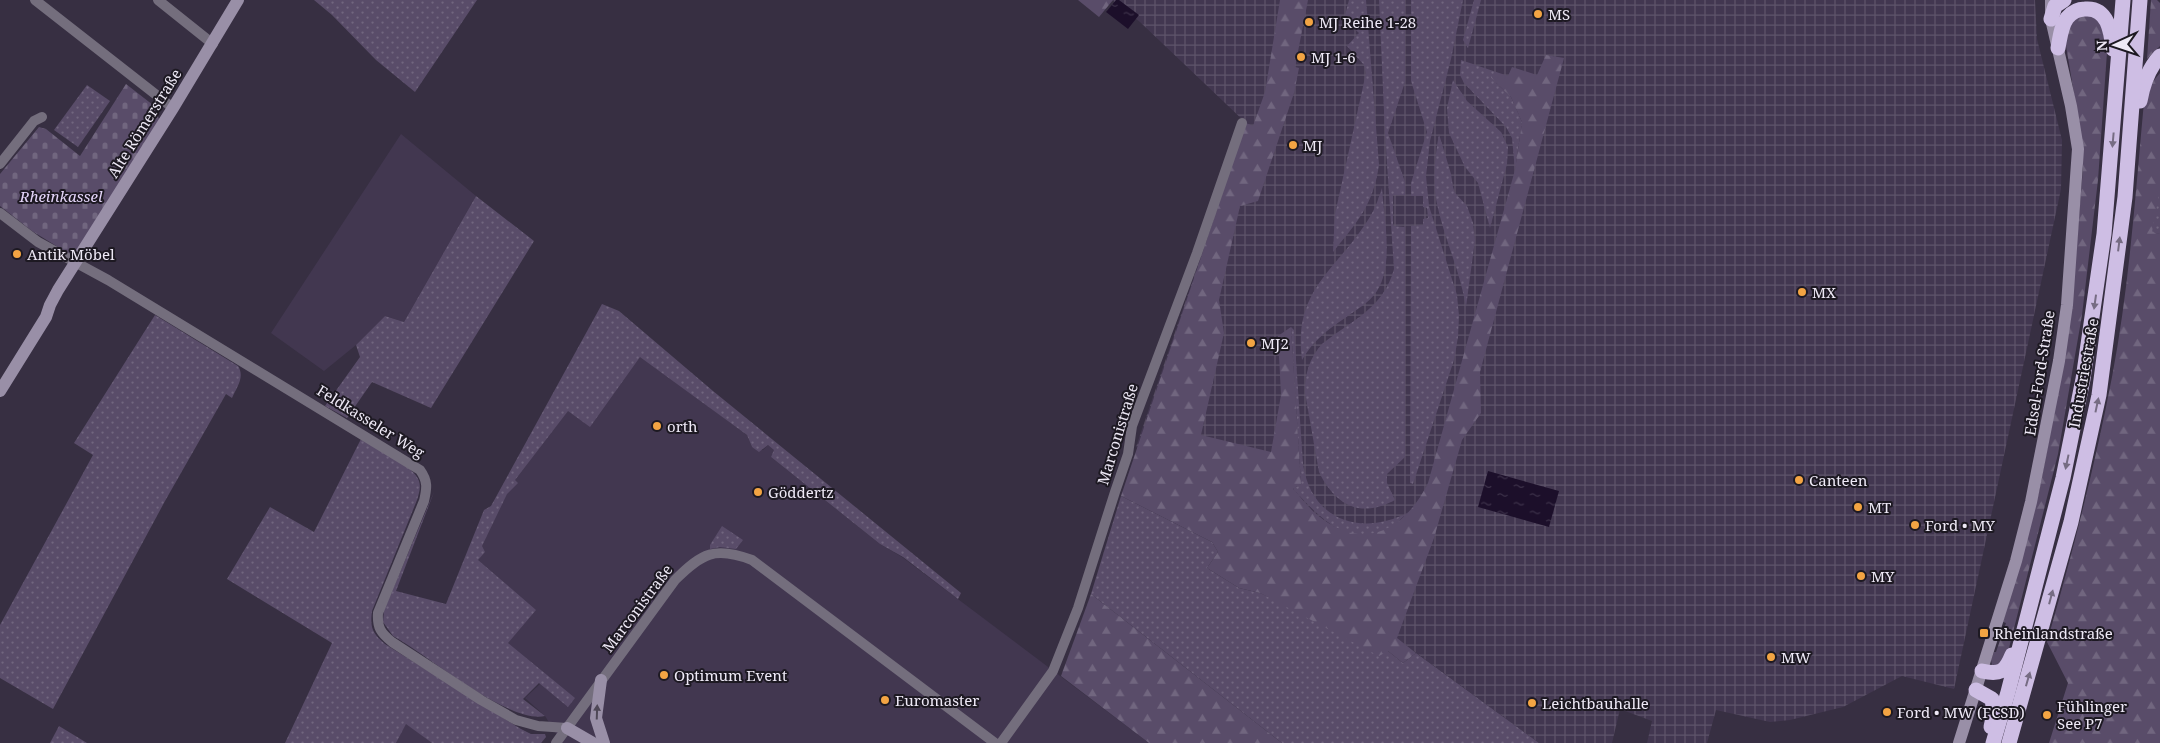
<svg xmlns="http://www.w3.org/2000/svg" width="2160" height="743" font-family="'Noto Serif',serif">
  <style>
    .built { fill: #423750 }
    .industrial { fill: url(#industrial-grid) }
    .green { fill: url(#green-dots) }
    .forest { fill: url(#forest-firs) }
    .cemetery { fill: url(#cemetery-stones) }
    .water { fill: url(#water-ripples) }
    .lines { fill: none; stroke-linecap: round; stroke-linejoin: round }
    .street { stroke: #746e7d; stroke-width: 10 }
    .secondary { stroke: #998fa7; stroke-width: 12 }
    .highway { stroke: #cebee4; stroke-width: 15 }
    .oneway { fill: #766c83 }
    .oneway2 { fill: #4f4857 }
    .poi-dot { fill: #f3a443; stroke: #1d1922; stroke-width: 2 }
    .labels { text-anchor: middle; dominant-baseline: central; stroke-width: 4; stroke-linejoin: round; paint-order: stroke }
    .poi-label { font-size: 15px; fill: #eee9f6; stroke: #1d1922; text-anchor: start }
    .street-label { font-size: 15px; fill: #eee9f6; stroke: #1d1922 }
    .park-label { font-size: 15px; font-style: italic; fill: #e4d5f9; stroke: #1d1922 }
  </style>
  <defs>
    <pattern id="industrial-grid" width="8" height="8" patternUnits="userSpaceOnUse" patternTransform="scale(1.25)"><rect width="8" height="8" fill="#423750"/><path d="M0 4h8M4 0v8" fill="none" stroke="#5e546a"/></pattern>
    <pattern id="green-dots" width="8" height="8" patternUnits="userSpaceOnUse" patternTransform="scale(1.25)"><rect width="8" height="8" fill="#594c69"/><path d="M2 2h.1M6 6h.1" fill="none" stroke="#71667f" stroke-width="1.8" stroke-linecap="round"/></pattern>
    <pattern id="forest-firs" width="22" height="20" patternUnits="userSpaceOnUse" patternTransform="scale(1.25)"><rect width="22" height="20" fill="#594c69"/><path d="M5 1l3.5 6h-7zM16 11l3.5 6h-7z" fill="#71667f"/></pattern>
    <pattern id="cemetery-stones" width="16" height="16" patternUnits="userSpaceOnUse" patternTransform="scale(1.25)"><rect width="16" height="16" fill="#594c69"/><path d="M2 7V4a2 2 0 0 1 4 0v3zM10 15v-3a2 2 0 0 1 4 0v3z" fill="#71667f"/></pattern>
    <pattern id="water-ripples" width="26" height="14" patternUnits="userSpaceOnUse" patternTransform="scale(1.25)"><rect width="26" height="14" fill="#1c0f2a"/><path d="M2 4q2-2 4 0t4 0M15 11q2-2 4 0t4 0" fill="none" stroke="#3d324a"/></pattern>
  </defs>
  <rect width="100%" height="100%" fill="#372f42"/>
  <g class="built">
    <polygon points="401,134 476,196 404,322 385,316 356,345 324,371 271,333"/>
    <polygon points="599,312 697,398 747,435 752,447 763,450 768,445 775,450 771,457 880,544 902,557 1149,743 562,743 545,716 525,698 540,684 447,604"/>
    <polygon points="406,723 432,743 396,743"/>
  </g>
  <polygon class="industrial" points="1112,0 2035,0 2037,39 2062,140 2061,189 1954,689 1902,676 1843,707 1790,720 1770,722 1716,710 1707,743 1647,743 1652,721 1620,709 1612,743 1539,743 1136,447 1246,123 1140,22"/>
  <g class="green">
    <polygon points="314,0 477,0 415,92 376,60 332,15"/>
    <path d="M1349 0H1366L1379 165C1373 205 1358 221 1333 252L1335 214 1366 73 1364 65 1347 46 1359 33 1344 19Z"/>
    <path d="M1379 0H1405V82L1388 133 1405 182V195H1393V226L1405 227V457L1387 474V483L1395 500C1360 519 1335 505 1319 472L1305 393C1305 373 1309 359 1322 344 1352 320 1383 309 1394 269L1385 133Z"/>
    <polygon points="1411,0 1463,0 1451,59 1430,141 1426,176 1429,206 1457,295 1459,316 1458,337 1454,360 1413,484 1410,483 1411,226 1423,225 1423,219 1428,218 1427,208 1423,207 1423,196 1411,196 1411,183 1427,132 1411,81"/>
    <polygon points="1474,0 1481,0 1468,48 1463,40"/>
    <polygon points="1461,60 1508,76 1490,77 1511,97 1522,122 1515,170 1512,138 1506,127 1464,83 1460,75"/>
    <polygon points="1453,80 1467,101 1501,132 1508,147 1507,164 1490,228 1478,183 1465,167 1449,133 1447,108"/>
    <polygon points="87,85 110,101 78,147 54,130"/>
    <path d="M1439 134 1451 174 1453 187 1455 193 1467 206 1473 223 1475 240 1466 307C1460 270 1443 236 1436 199 1433 177 1435 155 1439 134Z"/>
    <polygon points="2160,169 2160,234 2151,233"/>
    <path d="M1382 188C1384 219 1394 264 1377 291 1369 303 1356 310 1345 318 1327 330 1313 341 1302 360 1293 291 1334 272 1366 223 1374 212 1378 200 1382 188Z"/>
    <polygon points="476,196 534,241 431,408 372,382 347,418 325,406 360,357 356,345 385,316 404,322"/>
    <path d="M602 304 619 311 713 391 961 593 958 599 903 557 880 544 771 457 774 450 768 445 759 452 752 447 747 435 640 357 590 427 568 411 515 480 518 483 507 494 482 546 485 552 478 560 536 610 508 643 575 698 568 707 539 683 523 699 545 716C508 724 428 655 393 636L383 622 384 610 434 492 396 591 446 604 484 510 491 506Z"/>
    <path d="M155 315 238 366C245 377 237 387 232 398L226 394 165 501 53 709 0 678V625L93 455 74 443Z"/>
    <path d="M1291 327 1294 330 1303 464C1311 521 1362 537 1409 512 1402 517 1396 525 1388 529 1349 552 1316 513 1293 489L1301 484Z"/>
    <path d="M361 439C374 447 415 466 419 481 421 487 419 494 417 500L372 611C370 628 372 633 385 644L521 729 531 734H545L546 737 541 743H432L406 724 396 743H285L332 643 227 579 270 507 314 532Z"/>
    <polygon points="1121,496 1212,542 1218,552 1207,568 1239,588 1260,593 1388,651 1403,663 1416,653 1539,743 1282,743 1091,594"/>
    <polygon points="722,526 743,540 736,549 720,547 710,549 710,545"/>
    <polygon points="59,726 87,743 50,743"/>
  </g>
  <g class="forest">
    <polygon points="1078,0 1113,0 1099,17"/>
    <path d="M1280 0H1308L1295 67 1299 68 1294 93 1258 201 1240 206 1219 300 1224 333 1201 435 1271 452 1281 395 1278 336 1291 327 1301 484 1293 489C1302 498 1309 509 1320 517 1364 552 1405 530 1428 483L1515 170 1522 122 1511 97 1489 76H1508L1512 67 1537 75 1546 55 1564 58 1480 372 1481 413 1462 440 1434 538 1397 638 1416 653 1403 663 1388 651 1379 656 1260 593 1239 588 1207 568 1218 552 1212 542 1121 496 1246 123 1253 126 1265 92Z"/>
    <polygon points="2151,0 2157,0 2160,3 2160,46 2147,59"/>
    <polygon points="2082,14 2100,19 2107,52 2098,180 2082,315 2058,454 2006,660 2002,666 1992,665 1991,660 1994,652 1996,652 2006,623 2003,622 2039,492 2063,366 2073,289 2083,168 2083,147 2065,40 2068,25"/>
    <path d="M2160 73V188L2152 232 2160 234V743H2049L2068 683 2047 642C2072 555 2095 466 2112 377 2130 283 2136 186 2145 91Z"/>
    <polygon points="1091,594 1282,743 1149,743 1061,676"/>
  </g>
  <polygon class="cemetery" points="126,84 153,105 160,121 76,256 71,255 32,231 0,206 0,174 39,127 46,129 80,156"/>
  <g class="water">
    <polygon points="1116,0 1119,0 1139,15 1128,29 1106,12"/>
    <polygon points="1488,471 1559,491 1549,527 1478,507"/>
  </g>
  <g class="lines">
    <g class="street">
      <polyline points="35,0 173,108"/>
      <polyline points="158,0 213,44"/>
      <polyline points="0,164 34,121 42,117"/>
      <path d="M0 213 38 242 108 280 420 470C428 481 427 488 424 501L378 613C377 628 381 633 392 642L481 700 516 720 538 726 567 728"/>
      <path d="M556 743 675 580C702 553 715 546 752 560L995 743"/>
      <polyline points="1001,743 1053,671 1078,608 1115,492 1128,454 1132,426 1197,253 1242,123"/>
    </g>
    <g class="secondary">
      <polyline points="0,391 46,317 50,305 58,290 173,108 238,0"/>
      <polyline points="601,680 596,718 604,743"/>
      <polyline points="567,728 593,743"/>
      <polyline points="1959,743 2016,561 2031,502 2059,361 2067,305 2078,149 2071,106 2051,19 2051,0"/>
    </g>
    <g class="highway">
      <polyline points="2051,19 2055,6 2064,0"/>
      <path d="M2058 48C2060 38 2061 26 2067 18 2072 12 2078 9 2085 9 2108 7 2111 32 2113 49"/>
      <path d="M2140 101C2143 84 2148 69 2160 56"/>
      <path d="M1982 671C2000 675 2005 672 2012 655"/>
      <polyline points="1976,690 1992,699 1994,713 1991,727"/>
      <polyline points="1993,743 2008,692 2063,478 2083,379 2104,234 2123,0"/>
      <polyline points="2009,743 2071,522 2099,395 2125,197 2140,0"/>
    </g>
  </g>
  <defs><path id="oneway-solid" d="M-6-.8H1V-3.2L6.5 0L1 3.2V.8H-6Z" transform="scale(1.25)"/></defs>
  <g class="oneway">
    <use href="#oneway-solid" transform="translate(2113 140) rotate(95)"/>
    <use href="#oneway-solid" transform="translate(2119 244) rotate(-83)"/>
    <use href="#oneway-solid" transform="translate(2095 302) rotate(98)"/>
    <use href="#oneway-solid" transform="translate(2097 405) rotate(-78)"/>
    <use href="#oneway-solid" transform="translate(2067 462) rotate(102)"/>
    <use href="#oneway-solid" transform="translate(2051 597) rotate(-75)"/>
    <use href="#oneway-solid" transform="translate(2028 679) rotate(-74)"/>
  </g>
  <use class="oneway2" href="#oneway-solid" transform="translate(597 712) rotate(-88)"/>
  <g class="poi-dot">
    <circle cx="1538" cy="14" r="5"/>
    <circle cx="1309" cy="22" r="5"/>
    <circle cx="1301" cy="57" r="5"/>
    <circle cx="1293" cy="145" r="5"/>
    <circle cx="17" cy="254" r="5"/>
    <circle cx="1802" cy="292" r="5"/>
    <circle cx="1251" cy="343" r="5"/>
    <circle cx="657" cy="426" r="5"/>
    <circle cx="1799" cy="480" r="5"/>
    <circle cx="758" cy="492" r="5"/>
    <circle cx="1858" cy="507" r="5"/>
    <circle cx="1915" cy="525" r="5"/>
    <circle cx="1861" cy="576" r="5"/>
    <rect x="1979" y="628" width="10" height="10" rx="2.5"/>
    <circle cx="1771" cy="657" r="5"/>
    <circle cx="664" cy="675" r="5"/>
    <circle cx="885" cy="700" r="5"/>
    <circle cx="1532" cy="703" r="5"/>
    <circle cx="1887" cy="712" r="5"/>
    <circle cx="2047" cy="715" r="5"/>
  </g>
  <g class="labels">
    <g class="poi-label">
      <text x="1548" y="14">MS</text>
      <text x="1319" y="22">MJ Reihe 1-28</text>
      <text x="1311" y="57">MJ 1-6</text>
      <text x="1303" y="145">MJ</text>
      <text x="27" y="254">Antik Möbel</text>
      <text x="1812" y="292">MX</text>
      <text x="1261" y="343">MJ2</text>
      <text x="667" y="426">orth</text>
      <text x="1809" y="480">Canteen</text>
      <text x="768" y="492">Göddertz</text>
      <text x="1868" y="507">MT</text>
      <text x="1925" y="525">Ford • MY</text>
      <text x="1871" y="576">MY</text>
      <text x="1994" y="633">Rheinlandstraße</text>
      <text x="1781" y="657">MW</text>
      <text x="674" y="675">Optimum Event</text>
      <text x="895" y="700">Euromaster</text>
      <text x="1542" y="703">Leichtbauhalle</text>
      <text x="2057" y="706">Fühlinger<tspan x="2057" dy="17">See P7</tspan></text>
      <text x="1897" y="712">Ford • MW (FCSD)</text>
    </g>
    <g class="street-label">
      <text transform="translate(144 123) rotate(-58)">Alte Römerstraße</text>
      <text transform="translate(2039 373) rotate(-81)">Edsel-Ford-Straße</text>
      <text transform="translate(2083 373) rotate(-80)">Industriestraße</text>
      <text transform="translate(371 421) rotate(32)">Feldkasseler Weg</text>
      <text transform="translate(1117 434) rotate(-73)">Marconistraße</text>
      <text transform="translate(637 608) rotate(-53)">Marconistraße</text>
    </g>
    <g class="park-label">
      <text x="61" y="196">Rheinkassel</text>
    </g>
  </g>
  <g transform="translate(2115 45) rotate(267)" stroke="#1d1922" stroke-width="4" paint-order="stroke">
  <path d="M0-4L9 19L0 12L-9 19Z" fill="#eee9f6"/>
  <text y="-8" font-size="14" font-weight="bold" text-anchor="middle" fill="#eee9f6">N</text>
  </g>
</svg>
